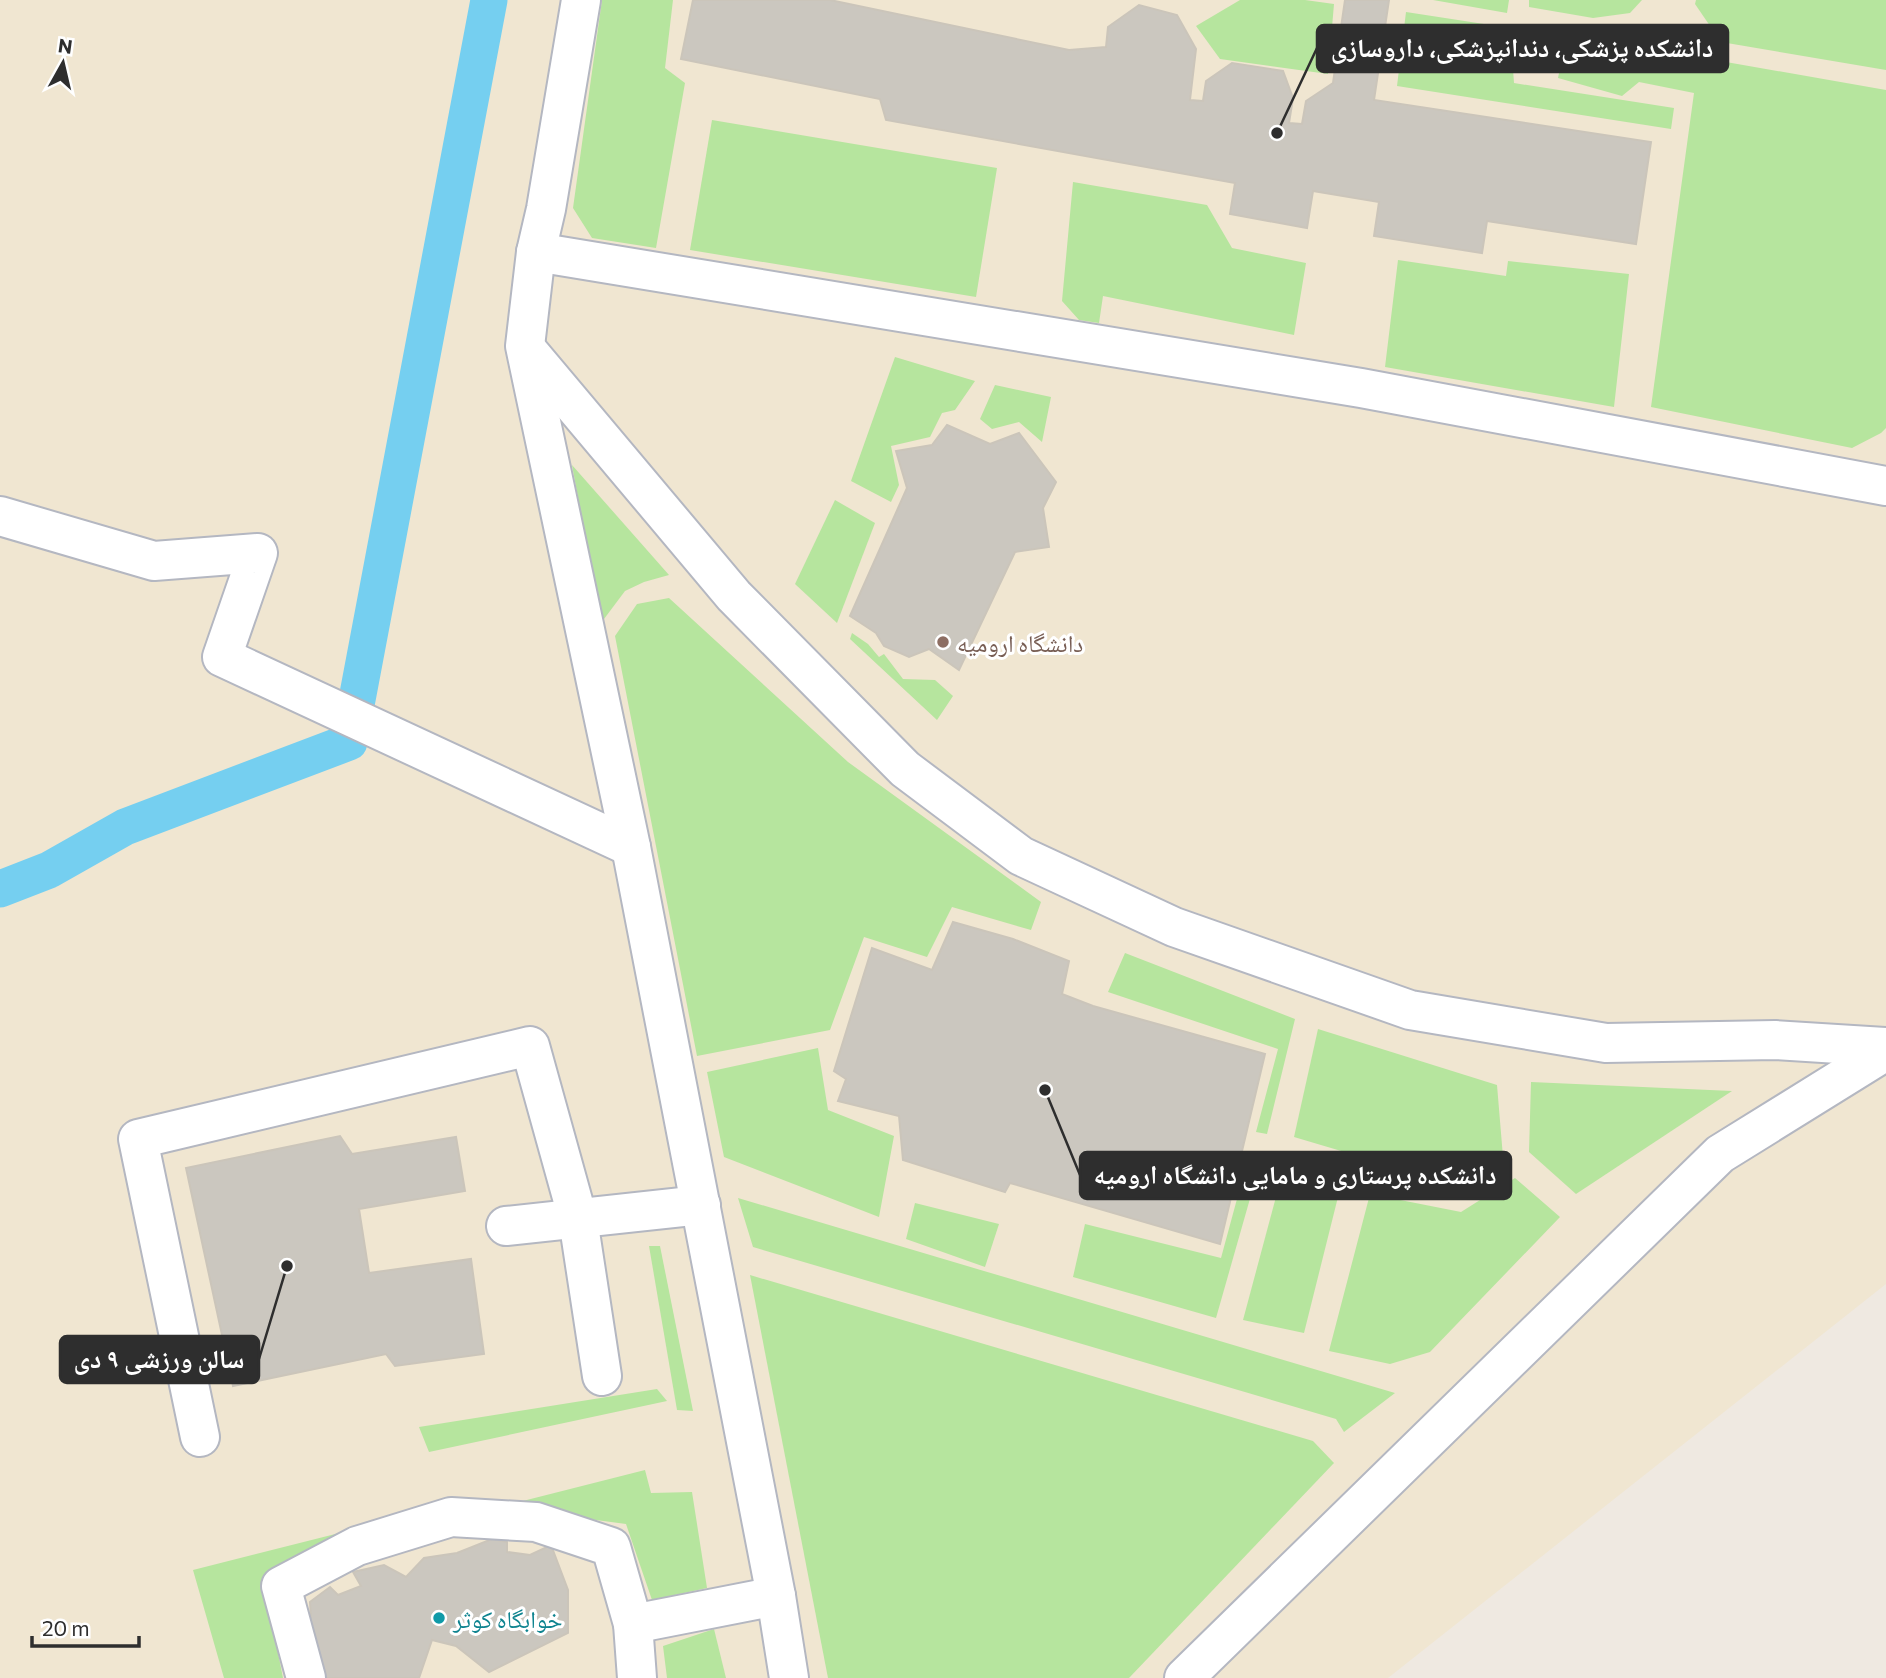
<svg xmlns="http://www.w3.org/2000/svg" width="1886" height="1678" font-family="Commissioner,'Noto Naskh Arabic',sans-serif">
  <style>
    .education { fill: #f0e6d1 }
    .green { fill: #b6e59e }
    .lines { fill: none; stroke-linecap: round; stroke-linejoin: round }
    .canal { stroke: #75cff0; stroke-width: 37 }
    .building { fill: #cbc7bf; stroke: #cbc5ba; stroke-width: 2 }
    .minor-casing { stroke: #b4b7c1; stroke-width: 42 }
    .minor { stroke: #fff; stroke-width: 38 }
    .education-dot { fill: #8d6e63; stroke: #fff; stroke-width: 2.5 }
    .culture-dot { fill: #0f9aa8; stroke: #fff; stroke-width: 2.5 }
    .labels { text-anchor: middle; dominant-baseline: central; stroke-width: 6; stroke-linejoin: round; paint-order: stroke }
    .education-label { font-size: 24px; fill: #785e54; stroke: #fff; text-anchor: start }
    .culture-label { font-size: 24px; fill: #0d838f; stroke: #fff; text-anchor: start }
    .leader { fill: none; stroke: #2e2e2e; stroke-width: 2.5 }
    .callout-dot { fill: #2e2e2e; stroke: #fff; stroke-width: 2.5 }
    .callout { fill: #2e2e2e; stroke: #2e2e2e; stroke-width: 2.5 }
    .callout-label { font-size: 26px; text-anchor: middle; font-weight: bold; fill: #fff }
  </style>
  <rect width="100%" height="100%" fill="#efe9e1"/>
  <polygon class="education" points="0,0 1886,0 1886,1284 1388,1678 0,1678"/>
  <g class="green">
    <polygon points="602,0 673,0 665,68 685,83 656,248 592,238 573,208"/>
    <polygon points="1240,0 1305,0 1334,4 1328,74 1220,59 1196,26"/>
    <polygon points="1433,0 1509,0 1507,13"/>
    <polygon points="1529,0 1642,0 1630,13 1593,18 1529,7"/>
    <polygon points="1696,0 1886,0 1886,70 1721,42 1695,4"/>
    <polygon points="1406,12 1510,28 1514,83 1674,108 1671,129 1397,86"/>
    <polygon points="1567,34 1886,90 1886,428 1881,433 1852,448 1651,407 1694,93 1639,82 1622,96 1558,78"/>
    <polygon points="712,120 997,168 976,297 690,250"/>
    <polygon points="1073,182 1207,205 1232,248 1306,263 1294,335 1103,296 1099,323 1079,320 1062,301"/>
    <polygon points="1398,260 1506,276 1508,261 1629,274 1614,407 1385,367"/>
    <polygon points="895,357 975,381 955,410 942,413 930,437 891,446 899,485 891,502 851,481"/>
    <polygon points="995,385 1051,397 1042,442 1019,422 992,429 980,419"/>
    <polygon points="572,465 669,575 644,582 625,591 601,623"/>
    <polygon points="835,500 875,523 837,623 795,584"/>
    <polygon points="669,598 848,762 1041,902 1031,930 952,907 927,957 864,937 830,1030 697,1056 615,636 637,604"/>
    <polygon points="852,633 868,644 879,657 884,654 903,679 935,680 953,696 937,720 850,639"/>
    <polygon points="1125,953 1295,1019 1267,1134 1256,1132 1278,1049 1108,992"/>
    <polygon points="1318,1029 1497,1085 1503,1157 1449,1183 1294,1137"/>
    <polygon points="818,1048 828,1110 894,1136 879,1217 724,1157 707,1072"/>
    <polygon points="1531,1082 1732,1091 1576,1194 1529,1152"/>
    <polygon points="1250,1151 1263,1153 1216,1318 1073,1277 1085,1224 1221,1258"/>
    <polygon points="1284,1167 1342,1181 1304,1333 1243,1320"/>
    <polygon points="1515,1178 1560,1217 1430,1352 1390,1364 1329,1351 1370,1194 1461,1212"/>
    <polygon points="738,1198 1395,1393 1344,1432 1336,1419 753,1247"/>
    <polygon points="915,1203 999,1224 985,1267 906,1239"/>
    <polygon points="649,1246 660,1246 693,1411 677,1410"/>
    <polygon points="750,1275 1313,1441 1334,1463 1129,1678 828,1678"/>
    <polygon points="657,1389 667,1401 429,1452 419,1427"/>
    <polygon points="645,1470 651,1493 692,1492 707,1588 652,1600 626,1524 499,1507"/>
    <polygon points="375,1524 268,1602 283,1678 224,1678 193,1570"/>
    <polygon points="714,1629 726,1678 667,1678 663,1646"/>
  </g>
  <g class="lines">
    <polyline class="canal" points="0,889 49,870 125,827 349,742 489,0"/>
  </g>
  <g class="building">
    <polygon points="693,0 830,0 1069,50 1106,47 1108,27 1139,5 1177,15 1196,49 1190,100 1203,101 1206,81 1232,63 1283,71 1293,98 1289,123 1302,124 1306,101 1333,83 1345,0 1389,0 1374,100 1651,142 1636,244 1487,221 1482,253 1374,236 1379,202 1313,191 1307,228 1230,214 1235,183 886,120 880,99 681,59"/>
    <polygon points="947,425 990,444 1019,433 1056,482 1043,508 1049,547 1015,552 959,670 929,649 909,657 884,646 876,633 850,616 907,488 896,451 932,445"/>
    <polygon points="953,922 1013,939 1069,961 1062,994 1093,1006 1265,1054 1220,1244 1010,1183 1005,1192 903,1160 899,1116 838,1101 846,1079 834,1071 872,948 932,970"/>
    <polygon points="340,1136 352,1154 456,1137 465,1191 359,1209 369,1273 471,1259 484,1354 395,1366 386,1354 233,1386 186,1168"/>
    <polygon points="492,1539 507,1542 507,1552 530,1555 551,1545 568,1590 568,1633 489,1672 456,1646 432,1640 419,1678 326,1678 314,1673 310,1602 330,1587 338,1595 361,1586 353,1572 384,1565 406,1577 424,1558 457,1553"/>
  </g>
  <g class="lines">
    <defs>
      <g id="minor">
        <polyline points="581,0 546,209 536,252 525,346 631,847 776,1596 789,1678"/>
        <polyline points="536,252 1361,388 1886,486"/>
        <polyline points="528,351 734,596 905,769 1021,856 1174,927 1410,1010 1606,1043 1775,1040 1886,1047"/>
        <polyline points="0,516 154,561 258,553 222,657 631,847"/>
        <polyline points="506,1226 701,1205"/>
        <polyline points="200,1437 138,1139 530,1046 578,1219 602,1376"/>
        <polyline points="633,1624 776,1596"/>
        <polyline points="306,1678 281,1586 357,1546 451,1517 536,1522 611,1547 633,1624 637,1678"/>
        <polyline points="1184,1678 1720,1154 1886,1051"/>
      </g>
    </defs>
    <use href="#minor" class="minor-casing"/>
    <use href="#minor" class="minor"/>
  </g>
  <circle class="education-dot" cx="943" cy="642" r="7"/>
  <circle class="culture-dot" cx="439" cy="1618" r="7"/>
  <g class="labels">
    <g class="education-label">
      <text x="957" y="642">دانشگاه ارومیه</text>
    </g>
    <g class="culture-label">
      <text x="453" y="1618">خوابگاه کوثر</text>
    </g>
  </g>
  <path class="leader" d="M1277 133L1317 48M1045 1090L1080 1175M287 1266L259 1359"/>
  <g class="callout-dot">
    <circle cx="1277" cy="133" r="7"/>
    <circle cx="1045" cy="1090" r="7"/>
    <circle cx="287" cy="1266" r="7"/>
  </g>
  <g class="callout">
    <rect x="1317" y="25" width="411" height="47" rx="7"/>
    <rect x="1080" y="1152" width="431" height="47" rx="7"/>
    <rect x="60" y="1336" width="199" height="47" rx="7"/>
  </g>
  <g class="callout-label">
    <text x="1522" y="57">دانشکده پزشکی، دندانپزشکی، داروسازی</text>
    <text x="1295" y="1184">دانشکده پرستاری و مامایی دانشگاه ارومیه</text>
    <text x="159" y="1368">سالن ورزشی ۹ دی</text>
  </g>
  <g transform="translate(63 63) rotate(8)" stroke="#ffffff" stroke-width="5" paint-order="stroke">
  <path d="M0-5L12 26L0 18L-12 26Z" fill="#2e2e2e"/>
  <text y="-10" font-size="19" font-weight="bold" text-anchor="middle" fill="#2e2e2e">N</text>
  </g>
  <path d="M32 1636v10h107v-10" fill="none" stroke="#2e2e2e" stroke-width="3.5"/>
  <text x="42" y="1636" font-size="21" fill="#2e2e2e" stroke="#ffffff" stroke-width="5" paint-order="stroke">20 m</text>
</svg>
